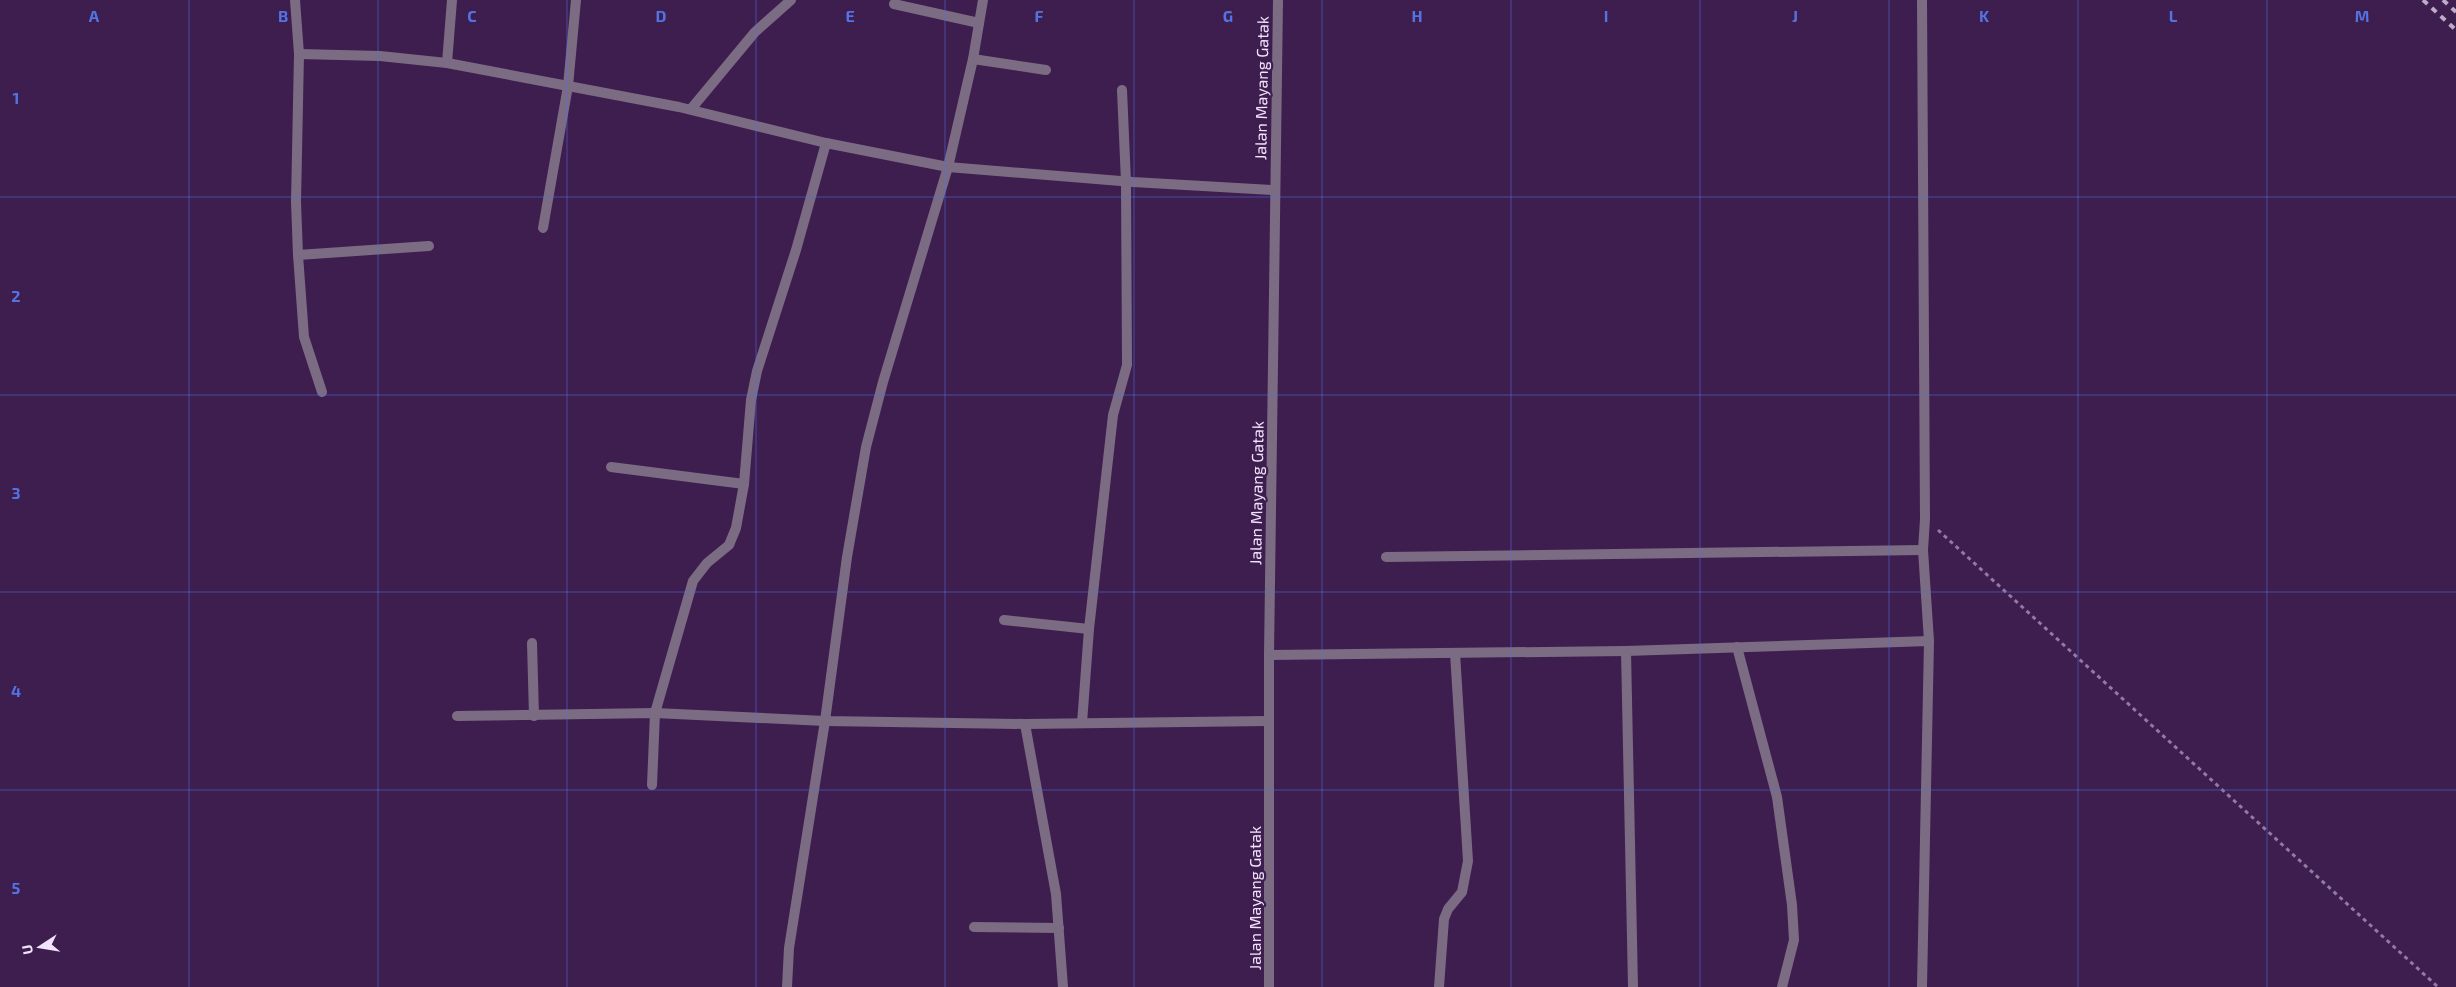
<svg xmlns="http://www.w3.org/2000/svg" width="2456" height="987" font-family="'Exo 2',sans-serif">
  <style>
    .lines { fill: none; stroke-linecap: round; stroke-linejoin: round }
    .path { stroke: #927aa0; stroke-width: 3; stroke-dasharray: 4 4; stroke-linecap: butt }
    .minor { stroke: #7b6c84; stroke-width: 10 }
    .tertiary { stroke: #7b6c84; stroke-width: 10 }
    .rail { stroke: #beabca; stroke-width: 4; stroke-dasharray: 6 6; stroke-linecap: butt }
    .grid { fill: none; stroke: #5273e1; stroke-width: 1; stroke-opacity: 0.55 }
    .labels { text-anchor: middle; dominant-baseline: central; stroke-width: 4.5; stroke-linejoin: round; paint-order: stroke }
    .street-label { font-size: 16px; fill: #f2e3fc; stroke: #3e1e4f }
    .grid-label { font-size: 16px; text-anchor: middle; font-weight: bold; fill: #5273e1; stroke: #3e1e4f; stroke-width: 4.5; stroke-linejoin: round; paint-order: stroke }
  </style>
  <rect width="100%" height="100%" fill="#3e1e4f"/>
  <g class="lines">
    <polyline class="path" points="1938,530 2438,987"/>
    <g class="minor">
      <polyline points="295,0 299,54 296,202 298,255 304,337 322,392"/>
      <polyline points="983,0 973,59 948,167 883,382 866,447 847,557 825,721 1025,724 1268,721"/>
      <polyline points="1922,0 1925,519 1923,550 1929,641"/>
      <polyline points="894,4 979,23"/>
      <polyline points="299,54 380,56 447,63 679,107 826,143"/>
      <polyline points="973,59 1046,70"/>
      <polyline points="447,63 452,0"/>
      <polyline points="691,109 755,32 791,0"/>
      <polyline points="543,228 568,86 576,0"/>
      <polyline points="298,255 429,246"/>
      <polyline points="611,467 744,484"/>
      <polyline points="1386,557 1923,550"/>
      <polyline points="1004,620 1089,629"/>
      <polyline points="532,643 534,716"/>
      <polyline points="1737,647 1777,797 1792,905 1794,940 1782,987"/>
      <polyline points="1626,651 1633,987"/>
      <polyline points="1269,655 1626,651 1929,641 1922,987"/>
      <polyline points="457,716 655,713 825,721 789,948 787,987"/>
      <polyline points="1082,723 1089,629 1113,415 1127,365 1126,182 1122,90"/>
      <polyline points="1025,724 1056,894 1063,987"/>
      <polyline points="652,785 655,713 693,581 707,563 729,545 736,528 744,484 751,400 757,371 796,250 826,143 948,167 1133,182 1274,190"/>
      <polyline points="974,927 1059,928"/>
      <polyline points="1439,987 1444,919 1448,909 1462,892 1468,861 1455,653"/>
    </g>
    <polyline class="tertiary" points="1269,987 1269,655 1278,0"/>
    <g class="rail">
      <polyline points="2423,0 2456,30"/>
      <polyline points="2443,0 2456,12"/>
    </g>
  </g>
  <path class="grid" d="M189 0V987M378 0V987M567 0V987M756 0V987M945 0V987M1134 0V987M1322 0V987M1511 0V987M1700 0V987M1889 0V987M2078 0V987M2267 0V987M0 197H2456M0 395H2456M0 592H2456M0 790H2456"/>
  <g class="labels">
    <g class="street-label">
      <text transform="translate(1261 88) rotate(-89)">Jalan Mayang Gatak</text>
      <text transform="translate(1256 493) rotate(-89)">Jalan Mayang Gatak</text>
      <text transform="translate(1254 898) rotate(-90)">Jalan Mayang Gatak</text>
    </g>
  </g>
  <g class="grid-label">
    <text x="94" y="22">A</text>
    <text x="283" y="22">B</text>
    <text x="472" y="22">C</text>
    <text x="661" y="22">D</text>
    <text x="850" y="22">E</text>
    <text x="1039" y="22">F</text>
    <text x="1228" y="22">G</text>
    <text x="1417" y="22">H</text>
    <text x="1606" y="22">I</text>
    <text x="1795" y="22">J</text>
    <text x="1984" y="22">K</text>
    <text x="2173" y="22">L</text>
    <text x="2362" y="22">M</text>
    <text x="16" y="104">1</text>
    <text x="16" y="302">2</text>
    <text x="16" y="499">3</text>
    <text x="16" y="697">4</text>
    <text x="16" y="894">5</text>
  </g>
  <g transform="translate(40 947) rotate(258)" stroke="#3e1e4f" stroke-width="4" paint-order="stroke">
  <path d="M0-4L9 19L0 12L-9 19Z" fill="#f2e3fc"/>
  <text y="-8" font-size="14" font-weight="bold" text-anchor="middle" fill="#f2e3fc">U</text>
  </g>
</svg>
